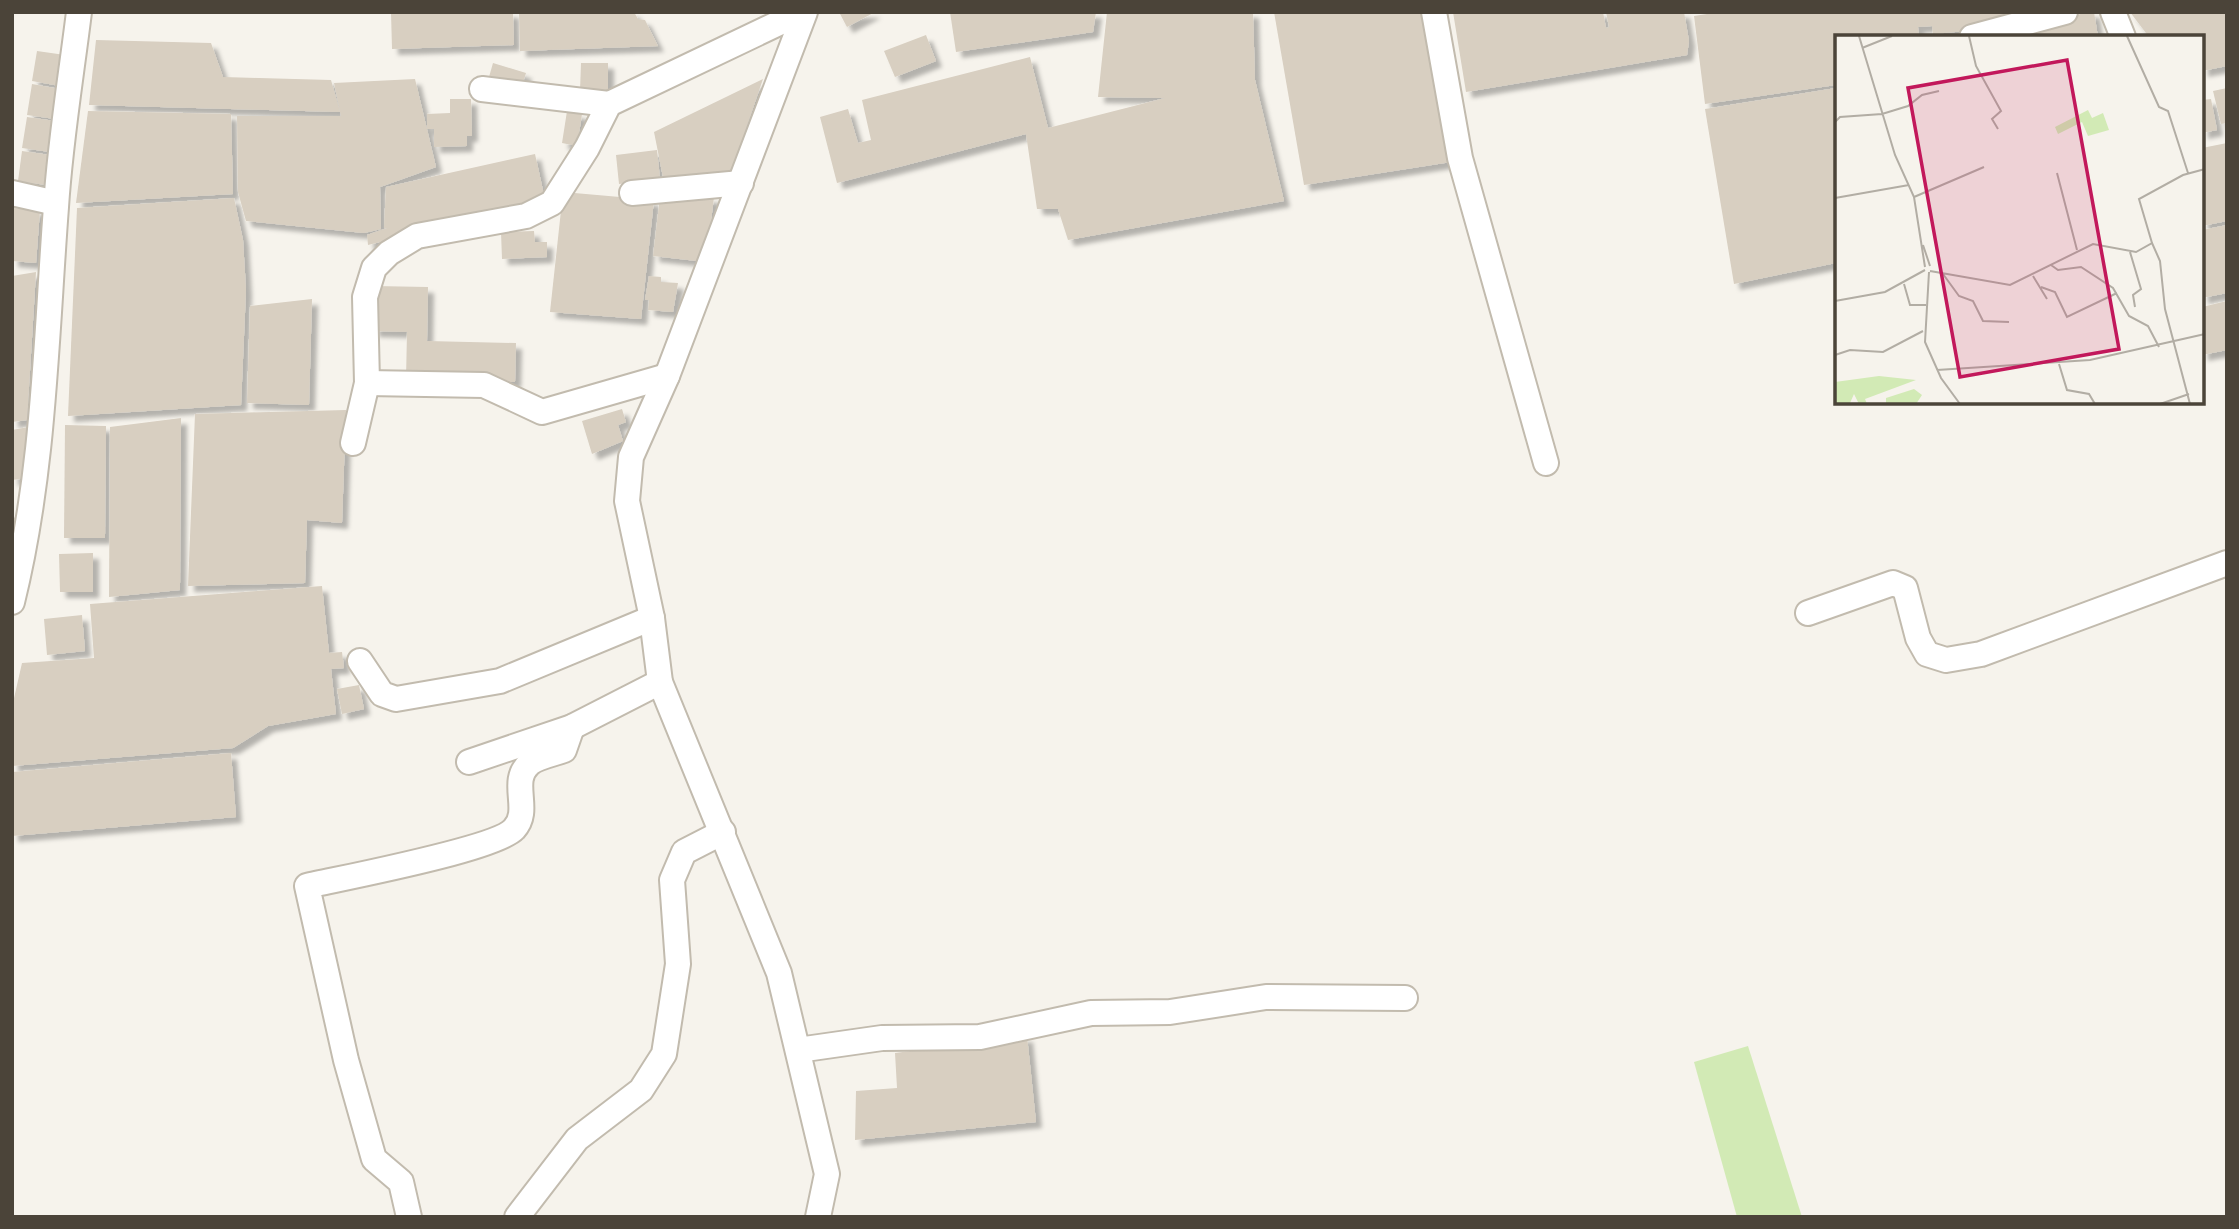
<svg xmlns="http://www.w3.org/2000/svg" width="2239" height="1229" font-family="'PT Sans Narrow',sans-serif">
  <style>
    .grass { fill: #d2eab5 }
    .building { fill: #d8cfc1; filter: url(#shadow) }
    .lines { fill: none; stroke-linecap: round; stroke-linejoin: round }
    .minor-casing { stroke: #c2bbae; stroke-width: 28 }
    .minor { stroke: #fff; stroke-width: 24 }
    .inset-road { fill: none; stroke: #b2ada4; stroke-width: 2 }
    .view { fill: #c2185b; fill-opacity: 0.15; stroke: #c2185b; stroke-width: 3.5 }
    .inset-edge { fill: none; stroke: #4b4439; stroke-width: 3.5 }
  </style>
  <defs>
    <filter id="shadow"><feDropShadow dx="6" dy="6" stdDeviation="2" flood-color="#0004"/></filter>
  </defs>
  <rect width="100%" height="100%" fill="#f6f3ec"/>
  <polygon class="grass" points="1748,1046 1802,1217 1737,1217 1694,1062"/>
  <g class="building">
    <polygon points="391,12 513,12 514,45 392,49"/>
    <polygon points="519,12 634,12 638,19 645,20 658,46 520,51"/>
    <polygon points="839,12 875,12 847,27"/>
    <polygon points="950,12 1096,12 1093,32 956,52"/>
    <polygon points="1107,12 1253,12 1255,80 1284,201 1068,240 1058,209 1037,209 1026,134 837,183 820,117 848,109 858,143 871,140 862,100 1030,57 1048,128 1165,98 1098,97"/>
    <polygon points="1274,12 1427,12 1451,162 1304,185"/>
    <polygon points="1453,12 1603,12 1606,28 1609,27 1606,12 1684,12 1689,41 1687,55 1466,92"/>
    <polygon points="1720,12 2004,12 2004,19 1966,31 1933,34 1932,26 1918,27 1919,37 1836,37 1836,85 1705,104 1694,16"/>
    <polygon points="2088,12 2094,12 2098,37 1993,37"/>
    <polygon points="2130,12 2227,12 2227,66 2202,71 2202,37 2149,37"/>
    <polygon points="926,35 936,61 895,77 884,51"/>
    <polygon points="96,40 211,43 223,77 331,80 340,112 89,105"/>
    <polygon points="37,51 65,55 60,86 32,81"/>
    <polygon points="493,63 526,73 522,86 489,77"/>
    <polygon points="581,63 608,63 608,91 580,91"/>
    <polygon points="415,79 436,167 380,187 381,229 364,233 246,221 238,192 237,116 341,116 334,83"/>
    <polygon points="763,79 731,172 664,182 654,132"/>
    <polygon points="32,84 60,89 55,119 27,115"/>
    <polygon points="1836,88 1836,263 1734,284 1705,109"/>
    <polygon points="2227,88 2227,123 2221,124 2213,91"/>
    <polygon points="450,99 471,99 472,136 467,136 467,146 434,147 434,129 427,129 427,114 450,113"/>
    <polygon points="2211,99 2217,130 2202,133 2202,100"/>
    <polygon points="88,111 231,114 233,194 76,203"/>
    <polygon points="567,111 582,114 577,146 562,143"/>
    <polygon points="27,117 55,121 50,152 22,148"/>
    <polygon points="2227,143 2227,221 2202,226 2202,148"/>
    <polygon points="657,150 660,179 619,184 616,155"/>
    <polygon points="22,151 50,155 46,185 18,181"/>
    <polygon points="535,154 544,195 534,203 368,245 367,235 387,228 384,228 386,187"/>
    <polygon points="563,192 654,200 641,319 550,312"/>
    <polygon points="660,197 714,197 706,262 653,256"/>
    <polygon points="234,198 243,240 246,290 241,405 68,416 77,208"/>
    <polygon points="13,208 40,210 36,263 12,261"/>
    <polygon points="2227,225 2227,293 2202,298 2202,230"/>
    <polygon points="534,231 535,242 547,242 547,257 502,259 501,232"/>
    <polygon points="36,272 27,420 12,422 12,276"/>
    <polygon points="649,276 661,277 661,282 678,283 673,312 648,310 649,300 645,300"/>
    <polygon points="374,286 428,287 427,341 516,343 515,382 406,379 407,332 373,331"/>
    <polygon points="312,299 309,405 247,403 250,306"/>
    <polygon points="2227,301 2227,350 2202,355 2202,307"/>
    <polygon points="622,409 626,422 618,425 623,441 592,454 582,421"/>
    <polygon points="346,410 342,523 307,520 305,583 188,586 195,414"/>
    <polygon points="181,418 180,590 109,597 110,427"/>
    <polygon points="65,425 106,426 105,538 64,538"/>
    <polygon points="34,426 28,478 12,480 12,430"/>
    <polygon points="23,516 12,567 12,518"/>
    <polygon points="93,553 93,592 60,592 59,554"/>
    <polygon points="322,586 329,653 342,652 344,668 331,669 336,714 268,726 233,748 12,766 12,707 22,663 94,658 90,604"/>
    <polygon points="82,615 85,651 47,655 44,619"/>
    <polygon points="359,685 364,709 342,714 337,689"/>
    <polygon points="231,753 236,817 12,836 12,772"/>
    <polygon points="1027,1036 1036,1122 855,1140 856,1091 897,1088 895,1053"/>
  </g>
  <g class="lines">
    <defs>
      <g id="minor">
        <polyline points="805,12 667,376 631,457 627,501 652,618 660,682 779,973 827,1174 818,1217"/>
        <polyline points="1434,12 1460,158 1546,463"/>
        <polyline points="2113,12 2123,37"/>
        <polyline points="1972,37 2065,12"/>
        <polyline points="482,89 609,104"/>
        <polyline points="12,193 56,203"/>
        <polyline points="632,193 741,183"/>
        <polyline points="367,383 484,385 542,412 667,376"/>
        <polyline points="353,443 367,383 365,297 374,268 389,253 417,236 526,216 552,203 587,148 609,104 802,12"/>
        <path d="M12 602C44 473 46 339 56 207 60 142 71 77 79 12"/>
        <polyline points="1808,613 1893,583 1905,588 1918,638 1927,654 1946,660 1981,654 2227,563"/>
        <polyline points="360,661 382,694 396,699 500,681 652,618"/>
        <polyline points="469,762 572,727 660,682"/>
        <polyline points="798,1050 882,1038 980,1037 1091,1013 1170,1012 1266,997 1405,998"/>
        <path d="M409 1217 401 1182 374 1159 346 1060 307 886C342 878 496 849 514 829 532 810 509 782 529 764 536 757 554 754 564 750L572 727"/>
        <polyline points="517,1217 577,1139 641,1090 664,1054 678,964 672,880 684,852 723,832"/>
      </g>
    </defs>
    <use href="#minor" class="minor-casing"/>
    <use href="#minor" class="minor"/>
  </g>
  <g transform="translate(1835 35)">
    <rect width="369" height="369" fill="#f6f3ec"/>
    <path d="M253 75 257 83 268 78 274 95 253 101 247 87 223 99 220 92Z" fill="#d2eab5"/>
    <path d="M44 341 81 345 30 364 32 369H24L19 359 15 368 0 369V347ZM79 354 87 360 81 369H51V363Z" fill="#d2eab5"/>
    <path class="inset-road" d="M24 1 60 120 79 162 90 232M134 1 141 31 166 76 157 84 163 94M292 1 324 72 333 76 353 138M27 13 57 1M0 87 5 82 47 79 73 71 87 60 104 56M222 138 242 215M79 162 149 132M0 163 74 150M317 208 325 226 330 274 355 369M88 210 95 231M295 217 306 254 298 260 300 272M216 230 223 235 246 232 278 253 294 281 313 291 324 312M95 236 175 250 258 209 301 217 317 208 304 164 348 140 370 134M94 237 90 307 106 343 125 369M108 239 124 261 138 266 148 286 174 287M198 241 212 264M69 249 75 270H91M206 252 220 257 232 282 282 258M0 266 50 257 90 235M0 320 15 315 48 317 88 296M224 329 232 355 254 359 260 369M102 335 255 325 370 299M325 369 354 359"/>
    <path class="view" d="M232 25 284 314 125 342 73 53Z"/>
    <rect width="369" height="369" class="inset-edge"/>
  </g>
  <rect width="2239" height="1229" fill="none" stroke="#4b4439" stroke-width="28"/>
</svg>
